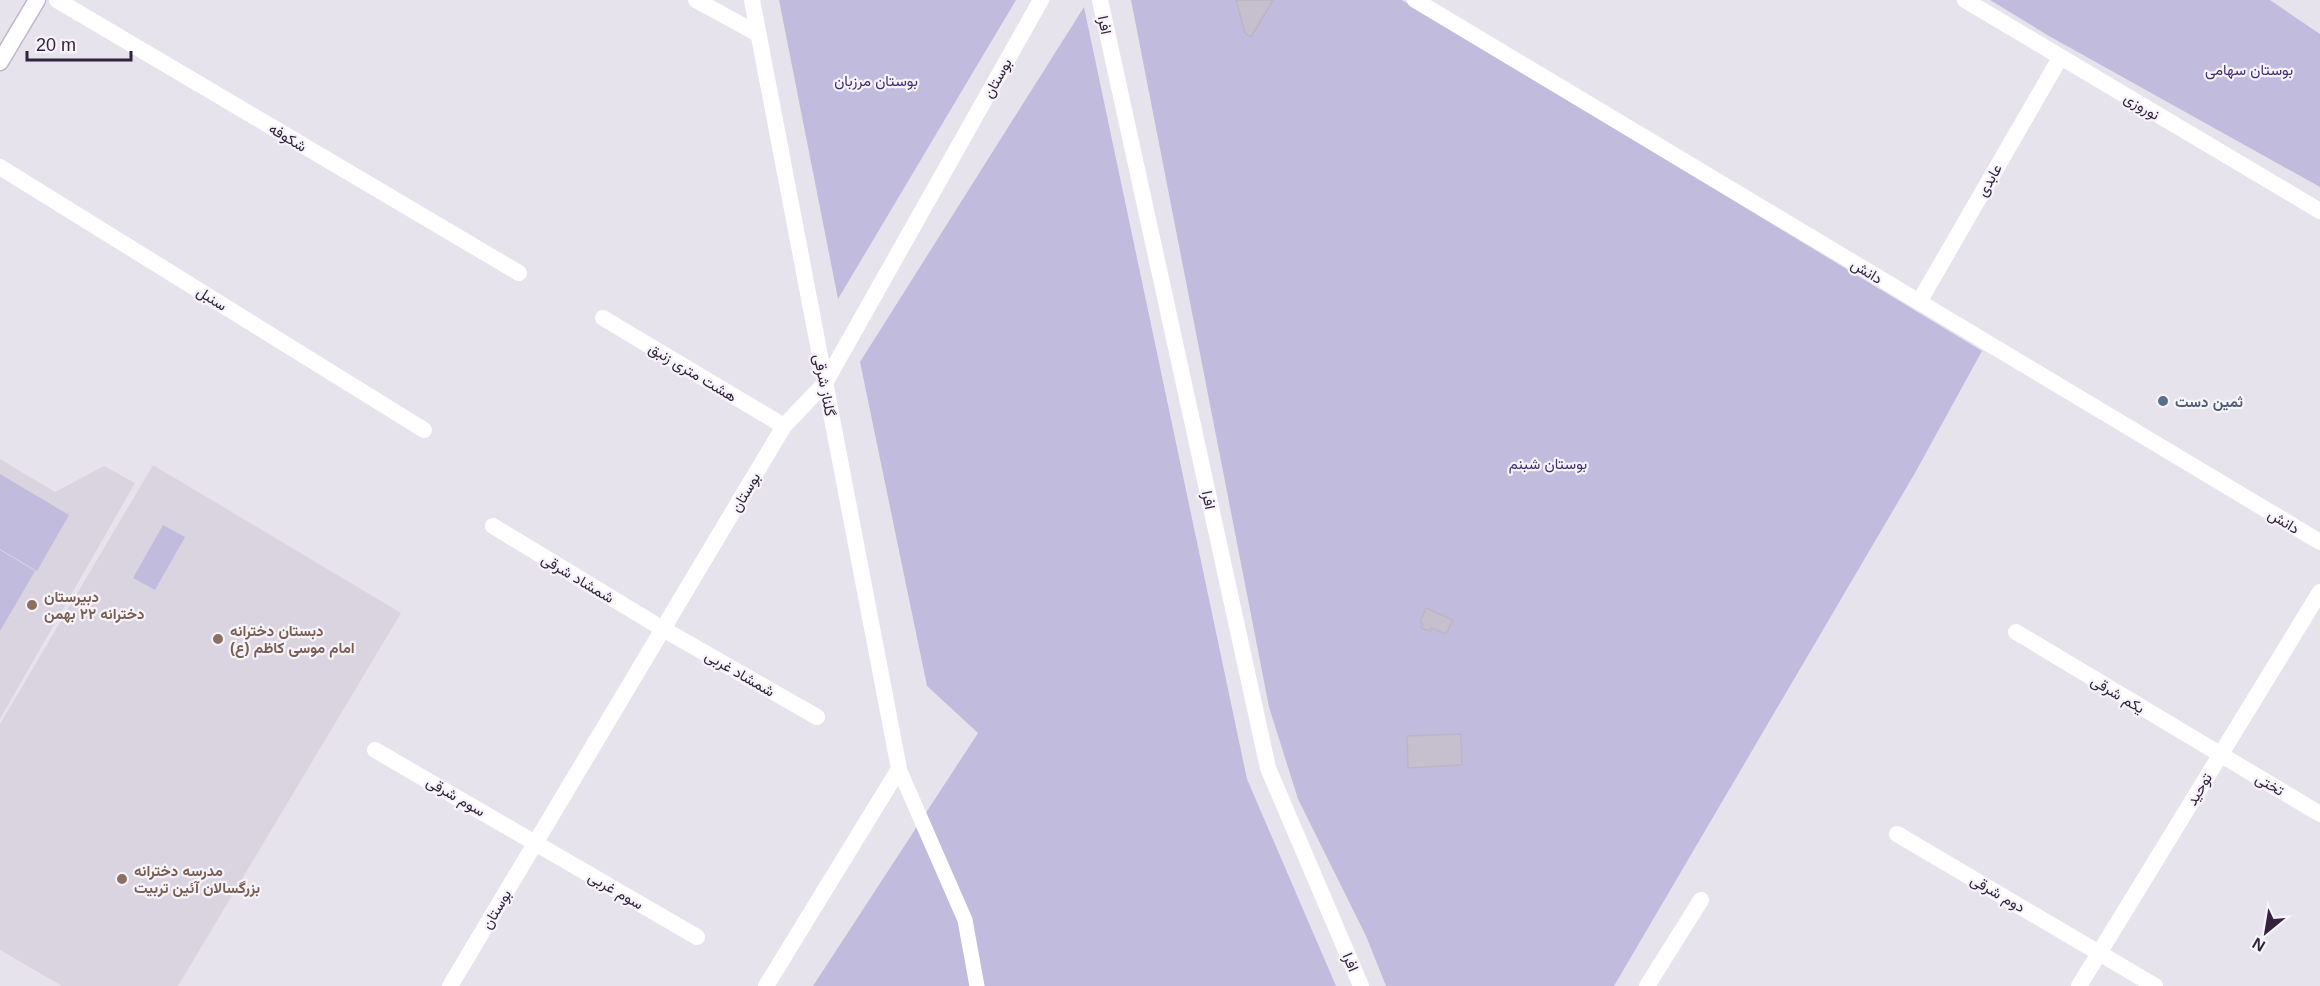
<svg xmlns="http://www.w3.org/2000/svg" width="2320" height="986" font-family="Arial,Vazirmatn,sans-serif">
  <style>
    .built { fill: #dad4e1 }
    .green { fill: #c1bcde }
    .building { fill: #c6bfcd; stroke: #bdb5c6; stroke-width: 1.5 }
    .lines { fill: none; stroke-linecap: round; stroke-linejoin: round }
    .secondary-casing { stroke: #c2b6cc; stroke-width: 19 }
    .service { stroke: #fff; stroke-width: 15 }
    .minor { stroke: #fff; stroke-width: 16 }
    .secondary { stroke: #fff; stroke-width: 16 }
    .service-dot { fill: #5c6f8a; stroke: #f6f3f9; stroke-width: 2 }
    .education-dot { fill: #8d6e63; stroke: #f6f3f9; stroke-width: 2 }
    .labels { text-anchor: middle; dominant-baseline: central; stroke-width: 4.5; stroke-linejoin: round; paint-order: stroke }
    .street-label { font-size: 15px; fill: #33233e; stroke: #f6f3f9 }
    .park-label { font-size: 15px; fill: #402d75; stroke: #f6f3f9 }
    .service-label { font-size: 15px; font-weight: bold; fill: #4e5e75; stroke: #f6f3f9; text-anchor: start }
    .education-label { font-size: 15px; font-weight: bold; fill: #785e54; stroke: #f6f3f9; text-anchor: start }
  </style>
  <rect width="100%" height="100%" fill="#e7e3ed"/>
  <g class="built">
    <polygon points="0,459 55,492 104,466 135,483 0,719"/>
    <polygon points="153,465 401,613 178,986 62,986 0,950 0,724"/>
  </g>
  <g class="green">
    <polygon points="779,0 1016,0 838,299"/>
    <polygon points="1131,0 1402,0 1982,351 1915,473 1614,986 1386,986 1366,936 1298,799 1269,707"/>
    <polygon points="1990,0 2270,0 2320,34 2320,187 2049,36"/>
    <polygon points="1084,7 1247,779 1336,986 813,986 978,733 927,686 860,362"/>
    <polygon points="0,474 69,515 37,571 0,549"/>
    <polygon points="163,525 185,537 155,590 133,578"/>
    <polygon points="0,550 35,571 0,631"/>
  </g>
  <g class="building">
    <polygon points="1236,0 1273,0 1251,37 1245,33"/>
    <polygon points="1426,608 1453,620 1446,634 1431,628 1430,631 1421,628 1423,624 1420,622"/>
    <polygon points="1461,734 1462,765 1408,768 1407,736"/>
  </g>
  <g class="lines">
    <defs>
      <polyline id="secondary" points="0,62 37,0"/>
    </defs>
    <use href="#secondary" class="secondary-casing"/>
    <polyline class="service" points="899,769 965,920 977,986"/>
    <g class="minor">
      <polyline points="57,0 519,273"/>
      <polyline points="696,0 758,34"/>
      <polyline points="752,0 899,769 766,986"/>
      <polyline points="1100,0 1268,768 1361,986"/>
      <polyline points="1415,0 2320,542"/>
      <polyline points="1965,0 2320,211"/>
      <polyline points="0,167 424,430"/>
      <polyline points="1919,302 2060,58"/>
      <polyline points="603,318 784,426"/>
      <polyline points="493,526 663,629 817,717"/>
      <polyline points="2016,632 2320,814"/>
      <polyline points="375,750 697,937"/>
      <polyline points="1897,834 2155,986"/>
      <polyline points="450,986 784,426 825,383 1041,0"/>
      <polyline points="1647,986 1701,900"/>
      <polyline points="2079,986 2320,592"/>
    </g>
    <use href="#secondary" class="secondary"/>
  </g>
  <circle class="service-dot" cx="2163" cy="401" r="6"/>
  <g class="education-dot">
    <circle cx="32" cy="605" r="6"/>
    <circle cx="218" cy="639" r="6"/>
    <circle cx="122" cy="879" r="6"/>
  </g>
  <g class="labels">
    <g class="street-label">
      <text transform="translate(1105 25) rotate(78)">افرا</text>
      <text transform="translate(997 78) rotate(-61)">بوستان</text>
      <text transform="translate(2142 106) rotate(31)">نوروزی</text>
      <text transform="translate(288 137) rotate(31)">شکوفه</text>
      <text transform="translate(1989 180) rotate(-60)">عابدی</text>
      <text transform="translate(1867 271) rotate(31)">دانش</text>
      <text transform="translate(212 298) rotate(32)">سنبل</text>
      <text transform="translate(693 372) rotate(31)">هشت متری زنبق</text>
      <text transform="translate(825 385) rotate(79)">گلناز شرقی</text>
      <text transform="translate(745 492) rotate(-59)">بوستان</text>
      <text transform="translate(1209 500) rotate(78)">افرا</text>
      <text transform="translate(2284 521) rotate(31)">دانش</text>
      <text transform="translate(578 578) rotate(31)">شمشاد شرقی</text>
      <text transform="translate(740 673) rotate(30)">شمشاد غربی</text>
      <text transform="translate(2118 694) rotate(31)">یکم شرقی</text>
      <text transform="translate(2270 784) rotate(30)">تختی</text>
      <text transform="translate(2199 789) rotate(-59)">توحید</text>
      <text transform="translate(456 796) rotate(30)">سوم شرقی</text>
      <text transform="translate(616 890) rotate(30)">سوم غربی</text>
      <text transform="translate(1998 893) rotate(30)">دوم شرقی</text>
      <text transform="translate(496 909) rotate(-59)">بوستان</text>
      <text transform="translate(1351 962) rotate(67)">افرا</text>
    </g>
    <g class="park-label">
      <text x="2249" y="69">بوستان سهامی</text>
      <text x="876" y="80">بوستان مرزبان</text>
      <text x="1548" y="463">بوستان شبنم</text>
    </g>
    <g class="service-label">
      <text x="2175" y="401">ثمین دست</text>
    </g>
    <g class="education-label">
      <text x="44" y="596">دبیرستان<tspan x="44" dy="17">دخترانه ۲۲ بهمن</tspan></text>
      <text x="230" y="630">دبستان دخترانه<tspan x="230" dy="17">امام موسی کاظم (ع)</tspan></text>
      <text x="134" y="870">مدرسه دخترانه<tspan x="134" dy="17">بزرگسالان آئین تربیت</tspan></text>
    </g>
  </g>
  <g transform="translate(2266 932) rotate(210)" stroke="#f6f3f9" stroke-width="4.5" paint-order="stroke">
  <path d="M0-4.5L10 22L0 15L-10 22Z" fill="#33233e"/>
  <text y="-9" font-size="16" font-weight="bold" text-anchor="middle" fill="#33233e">N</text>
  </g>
  <path d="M27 51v9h104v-9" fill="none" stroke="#33233e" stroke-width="3"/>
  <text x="36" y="51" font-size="18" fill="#33233e" stroke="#f6f3f9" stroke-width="4.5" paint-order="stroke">20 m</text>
</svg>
